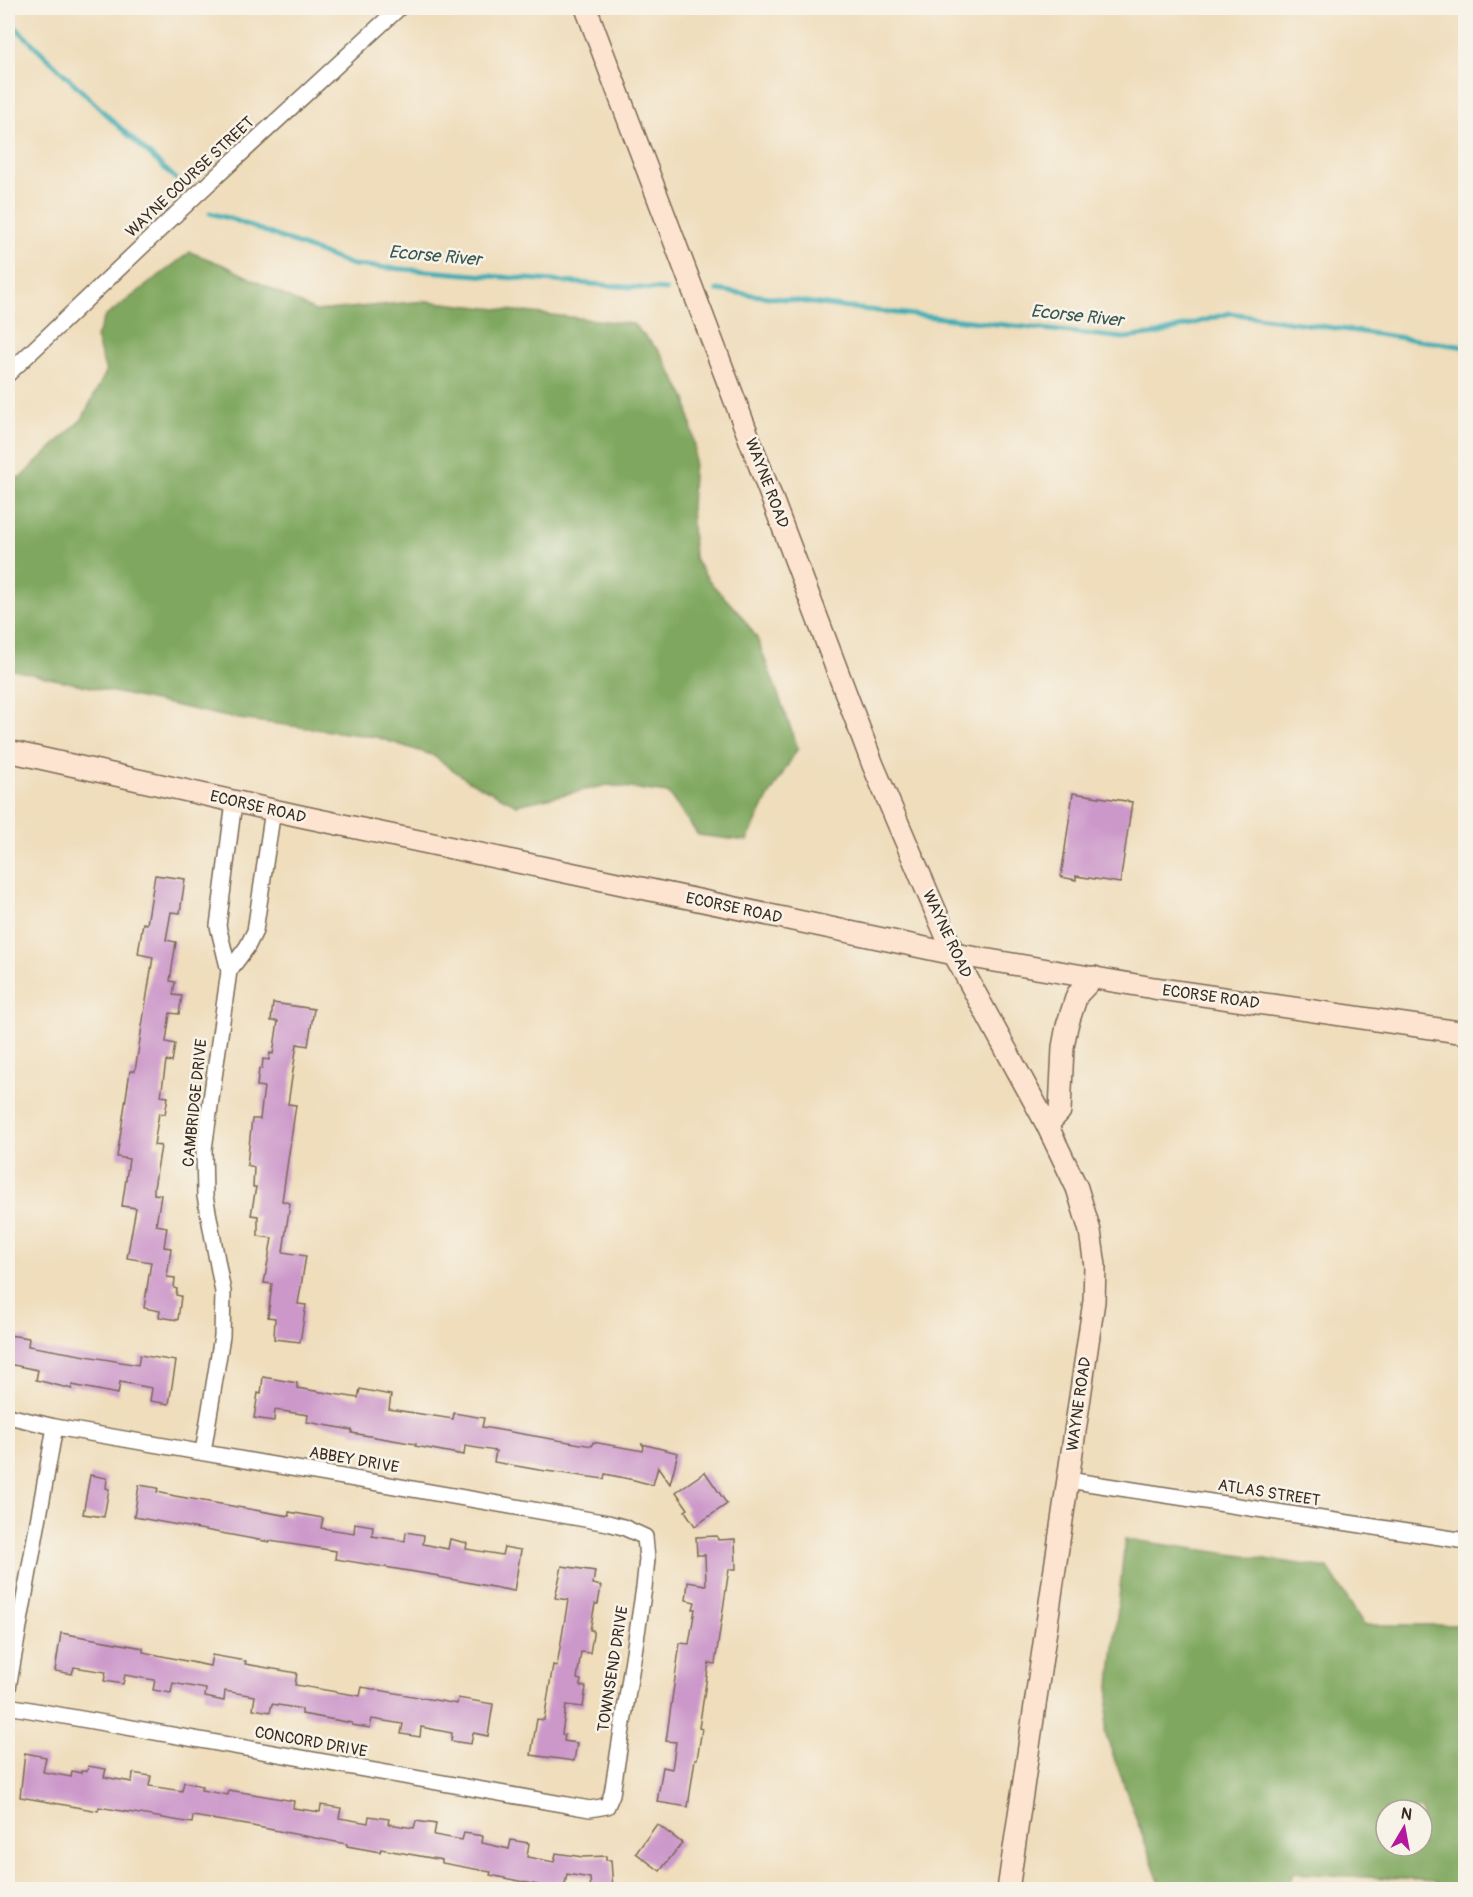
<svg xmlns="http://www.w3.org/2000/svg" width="1473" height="1897" font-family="Pangolin,sans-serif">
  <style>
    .forest { fill: #7fa75e; stroke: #5d683e; stroke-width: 1.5; fill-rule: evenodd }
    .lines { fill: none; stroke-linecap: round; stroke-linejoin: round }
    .stream { stroke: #39abb2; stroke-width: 5 }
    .building { fill: #cc98ca }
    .street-casing { stroke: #7a6955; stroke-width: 18 }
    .secondary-casing { stroke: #7a6955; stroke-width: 24 }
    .street { stroke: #fff; stroke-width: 15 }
    .secondary { stroke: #fde4d1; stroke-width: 21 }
    .labels { text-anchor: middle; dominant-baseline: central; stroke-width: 5; stroke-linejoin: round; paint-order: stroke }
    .street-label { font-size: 16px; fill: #3b2a1e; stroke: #f7f3e8 }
    .water-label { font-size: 18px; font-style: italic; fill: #3a5752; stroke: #f7f3e8 }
  </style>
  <rect width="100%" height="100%" fill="#f7f3e8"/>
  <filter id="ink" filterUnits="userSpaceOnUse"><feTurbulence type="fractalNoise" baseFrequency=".0167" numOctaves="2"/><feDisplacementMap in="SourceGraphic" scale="12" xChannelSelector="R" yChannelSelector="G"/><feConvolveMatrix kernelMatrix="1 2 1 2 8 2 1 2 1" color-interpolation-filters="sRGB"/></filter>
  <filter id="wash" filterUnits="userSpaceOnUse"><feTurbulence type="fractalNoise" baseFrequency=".008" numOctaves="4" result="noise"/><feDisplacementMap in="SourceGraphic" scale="24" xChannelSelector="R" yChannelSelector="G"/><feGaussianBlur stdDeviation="1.35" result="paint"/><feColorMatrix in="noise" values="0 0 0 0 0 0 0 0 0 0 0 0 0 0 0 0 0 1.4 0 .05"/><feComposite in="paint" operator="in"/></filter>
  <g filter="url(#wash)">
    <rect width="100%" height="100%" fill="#efddbb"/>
    <g class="forest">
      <polygon points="190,252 226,266 315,311 426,301 633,324 660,352 686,399 695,446 691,506 694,558 710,582 740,614 757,638 798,748 765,803 747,841 698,835 668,793 607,785 517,805 469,781 432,755 376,737 232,718 8,669 8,478 21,477 82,419 106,372 96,337 105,317"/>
      <path d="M1125 1539 1328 1568 1364 1625H1465V1889H1440L1435 1881 1294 1873 1286 1889H1162L1105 1733ZM1386 1810H1422V1846H1386Z"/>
    </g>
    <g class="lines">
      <g class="stream">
        <polyline points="8,16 11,23 114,122 176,179"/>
        <polyline points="210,213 232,219 352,265 666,290"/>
        <polyline points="717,290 842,307 1124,338 1157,334 1230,313 1466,347"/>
      </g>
    </g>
    <g id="blocks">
      <g class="building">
        <polygon points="1073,793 1132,802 1120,883 1076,876 1076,880 1061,877"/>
        <polygon points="155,875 185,879 180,913 171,912 166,940 176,942 170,981 175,982 173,995 182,996 179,1014 170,1013 166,1042 175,1044 172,1062 166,1061 161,1096 168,1097 165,1114 159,1113 154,1145 161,1146 154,1188 154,1194 161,1195 156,1225 167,1227 164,1247 171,1248 167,1277 175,1278 174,1288 177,1289 176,1295 181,1296 178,1320 159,1317 160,1311 144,1308 151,1262 127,1258 136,1208 122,1206 129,1159 117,1157 130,1071 135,1071 153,957 138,954 143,923 147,924"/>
        <polygon points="273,1003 314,1009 308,1046 297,1044 288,1104 296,1105 282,1201 290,1203 283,1252 306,1256 298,1304 306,1305 300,1342 274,1339 275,1318 268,1317 272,1284 264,1283 272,1238 258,1236 258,1216 251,1215 256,1187 253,1187 254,1167 247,1165 252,1119 260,1119 264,1087 257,1086 259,1069 262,1069 263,1059 269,1060 270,1053 273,1054 278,1021 271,1021"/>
        <polygon points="8,1335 29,1338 28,1346 138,1365 140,1355 176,1361 169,1404 150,1401 152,1388 120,1382 118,1394 72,1385 72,1389 36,1380 38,1370 8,1364"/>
        <polygon points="263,1377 297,1383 297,1388 358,1398 360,1389 391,1395 389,1409 453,1419 454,1413 484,1418 482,1427 592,1446 593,1442 643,1451 644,1447 642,1444 678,1453 670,1484 658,1467 653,1485 634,1480 605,1474 604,1479 539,1470 494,1462 496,1451 465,1446 464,1455 415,1446 416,1444 352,1433 352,1430 307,1422 308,1415 275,1410 274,1421 254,1418 258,1393 261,1394"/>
        <polygon points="705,1472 727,1504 695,1526 685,1511 688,1509 676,1492"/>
        <polygon points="90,1475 107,1478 106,1488 109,1489 104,1517 83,1514"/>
        <polygon points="139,1485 158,1488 157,1492 175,1496 289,1516 289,1512 323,1518 321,1528 354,1533 355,1523 373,1526 372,1536 405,1541 406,1532 424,1535 423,1544 448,1549 450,1539 467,1543 466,1549 502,1555 504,1547 521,1550 514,1591 439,1577 439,1576 335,1559 336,1551 270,1541 270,1542 134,1517"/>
        <polygon points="717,1536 718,1540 735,1539 736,1569 729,1569 715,1664 709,1663 699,1728 702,1729 697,1759 695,1759 688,1807 657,1802 663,1767 672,1769 676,1742 666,1741 680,1643 689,1644 695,1609 693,1609 695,1602 686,1600 688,1582 706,1585 705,1555 697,1555 696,1537"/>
        <polygon points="562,1566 595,1571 593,1584 601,1586 598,1604 595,1604 590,1630 593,1630 593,1635 590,1653 581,1652 577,1679 581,1680 580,1686 586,1687 583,1707 566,1705 562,1734 565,1735 564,1741 577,1743 574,1761 531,1755 537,1719 544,1720 553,1665 557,1666 568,1600 555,1598"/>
        <polygon points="61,1633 143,1648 143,1652 210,1666 212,1655 246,1661 245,1664 297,1673 295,1685 360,1696 362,1687 457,1704 458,1698 493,1704 488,1736 473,1733 471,1744 451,1741 452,1733 421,1727 420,1737 401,1734 403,1724 372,1719 370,1728 352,1725 352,1723 302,1714 302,1709 272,1704 270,1712 253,1709 255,1696 225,1691 224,1701 205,1697 206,1689 173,1683 171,1693 153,1690 155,1680 125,1675 123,1684 104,1681 106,1672 74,1667 72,1674 55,1671"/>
        <polygon points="25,1753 46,1757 43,1772 71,1777 72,1771 81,1773 81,1771 87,1771 88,1766 106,1769 104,1777 132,1782 133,1773 151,1776 149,1786 182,1791 184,1782 202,1786 201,1790 228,1795 229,1790 294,1801 293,1808 320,1812 321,1805 341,1808 339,1818 368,1823 369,1816 389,1819 388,1824 414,1828 416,1821 436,1824 434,1835 462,1840 464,1833 483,1836 482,1843 509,1849 511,1840 529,1843 527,1857 554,1862 556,1853 583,1857 606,1856 606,1860 611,1860 613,1890 591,1890 590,1878 567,1874 564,1890 561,1890 490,1875 491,1872 442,1863 442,1860 381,1849 380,1852 347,1846 347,1844 247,1825 193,1816 192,1823 99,1807 98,1811 20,1797"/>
        <polygon points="657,1824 682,1843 660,1871 636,1853"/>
      </g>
    </g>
  </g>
  <g filter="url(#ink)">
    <use href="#blocks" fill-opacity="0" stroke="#7a6955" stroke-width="1.5"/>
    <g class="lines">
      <defs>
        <g id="street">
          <polyline points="8,374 194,197 399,8"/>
          <polyline points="229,971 247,947 255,931 273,810"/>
          <polyline points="8,1416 55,1427 608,1523 623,1527 645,1537 647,1559 644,1588 612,1794 607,1806 590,1809 8,1706"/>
          <polyline points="203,1452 222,1336 223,1292 205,1196 204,1149 229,971 218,926 234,802"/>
          <polyline points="1068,1480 1466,1541"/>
          <polyline points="8,1688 55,1427"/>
        </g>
        <g id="secondary">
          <polyline points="586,8 873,765 954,954 1047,1125 1077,1188 1090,1231 1095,1266 1094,1301 1008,1890"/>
          <polyline points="8,751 300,816 954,954 1154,988 1466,1033"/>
          <polyline points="1047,1125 1060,1111 1063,1047 1067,1026 1077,995 1094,977"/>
        </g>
      </defs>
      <use href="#street" class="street-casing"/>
      <use href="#secondary" class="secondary-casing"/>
      <use href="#street" class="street"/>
      <use href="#secondary" class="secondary"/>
    </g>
  </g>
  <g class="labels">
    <g class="street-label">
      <text transform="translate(190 177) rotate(-43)">WAYNE COURSE STREET</text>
      <text transform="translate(767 483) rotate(69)">WAYNE ROAD</text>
      <text transform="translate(258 807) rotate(13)">ECORSE ROAD</text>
      <text transform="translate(734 908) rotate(12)">ECORSE ROAD</text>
      <text transform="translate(947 934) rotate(65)">WAYNE ROAD</text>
      <text transform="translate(1211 997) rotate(8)">ECORSE ROAD</text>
      <text transform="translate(195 1103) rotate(-84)">CAMBRIDGE DRIVE</text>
      <text transform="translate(1079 1404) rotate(-82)">WAYNE ROAD</text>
      <text transform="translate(354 1460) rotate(10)">ABBEY DRIVE</text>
      <text transform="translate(1269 1493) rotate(9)">ATLAS STREET</text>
      <text transform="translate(613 1669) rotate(-81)">TOWNSEND DRIVE</text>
      <text transform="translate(311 1742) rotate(10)">CONCORD DRIVE</text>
    </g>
    <g class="water-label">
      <text transform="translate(435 256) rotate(5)">Ecorse River</text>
      <text transform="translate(1077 316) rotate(6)">Ecorse River</text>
    </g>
  </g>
  <rect width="1473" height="1897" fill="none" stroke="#f7f3e8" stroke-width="30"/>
  <g transform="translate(1404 1828) rotate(10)"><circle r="28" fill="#f7f3e8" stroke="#aca397" stroke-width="1.5"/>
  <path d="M0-4.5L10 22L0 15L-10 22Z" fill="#b5179e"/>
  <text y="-9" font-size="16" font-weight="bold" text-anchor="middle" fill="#3b2a1e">N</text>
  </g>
</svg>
